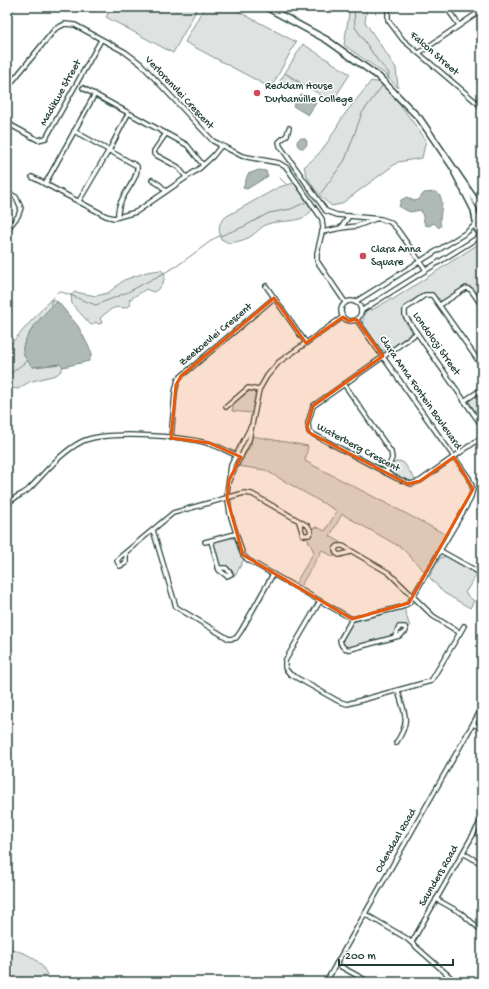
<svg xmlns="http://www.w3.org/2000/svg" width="489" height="989" font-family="'Gochi Hand',sans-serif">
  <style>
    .green { fill: #dee3e2; stroke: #7e908b }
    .water { fill: #afbab7; stroke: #758883 }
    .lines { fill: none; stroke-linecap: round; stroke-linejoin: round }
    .stream { stroke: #758883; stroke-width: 1 }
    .minor-casing { stroke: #1f3d34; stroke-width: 6 }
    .secondary-casing { stroke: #1f3d34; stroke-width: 8 }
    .minor { stroke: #fff; stroke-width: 3.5 }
    .secondary { stroke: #fff; stroke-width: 5 }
    .marked { fill: #e8590c; fill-opacity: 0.2; stroke: #e8590c; stroke-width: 3; stroke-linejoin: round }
    .poi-dot { fill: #d1495b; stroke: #fff; stroke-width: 1.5 }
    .labels { text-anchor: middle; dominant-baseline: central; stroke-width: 3; stroke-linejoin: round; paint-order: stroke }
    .street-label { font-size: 11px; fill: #1f3d34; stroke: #fff }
    .poi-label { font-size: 11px; fill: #1f3d34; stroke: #fff; text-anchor: start }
  </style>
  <rect width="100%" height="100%" fill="#fff"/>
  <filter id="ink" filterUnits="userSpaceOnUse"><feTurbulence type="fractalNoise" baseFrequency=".025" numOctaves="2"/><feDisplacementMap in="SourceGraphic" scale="8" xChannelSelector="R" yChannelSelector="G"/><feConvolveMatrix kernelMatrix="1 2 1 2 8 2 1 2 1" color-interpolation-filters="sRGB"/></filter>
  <g filter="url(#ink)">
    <g class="green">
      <polygon points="112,7 198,7 173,53 106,17"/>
      <polygon points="204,7 230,7 296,42 271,88 185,42"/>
      <polygon points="350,7 367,7 365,22 396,68 398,88 385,74 344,45"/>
      <polygon points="303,44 350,74 332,102 285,73"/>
      <polygon points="285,73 299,83 295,90 280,81"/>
      <path d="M371 81 381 83 396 99 426 140 422 158 398 162 341 204 332 206C320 198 307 181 304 167 326 149 328 141 342 118 351 105 362 94 371 81Z"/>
      <path d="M294 183 312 210C301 226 280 218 265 225 259 229 254 235 248 238 242 241 235 242 229 243L221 239C218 227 218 223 227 216L279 187Z"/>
      <path d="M477 245 482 246V294H477L471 288 465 286 442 301 431 293C424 291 401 306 403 314 404 321 413 326 412 333L387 351 381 350 362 322 366 310 371 306V310H372L391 299 392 300Z"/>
      <path d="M161 270 165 274C164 282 161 289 153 292L146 289 129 300 131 305 124 308C113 305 109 311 100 318L102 323 98 324 96 322 91 325 72 304 71 295 75 292 96 296 108 293 124 280 147 272Z"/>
      <path d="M51 299 58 302C48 308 21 339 23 350 24 356 30 362 33 367L60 364 63 367 61 371 56 375 29 382 18 389 10 388 7 391V348Z"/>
      <polygon points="251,390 256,393 252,413 232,411 234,402"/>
      <polygon points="480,392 482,395 482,423 469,402 470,399"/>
      <polygon points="252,436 308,446 305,461 447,535 426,573 402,548 342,514 330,536 340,542 336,546 334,557 322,550 300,587 295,584 314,552 307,538 312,534 313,528 317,527 325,531 337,511 265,470 238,466 251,445"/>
      <polygon points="400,461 404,463 416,481 405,481 391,473 390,469 393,463"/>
      <polygon points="230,537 235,539 239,553 244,559 235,576 230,569 219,565 214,545 217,541"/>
      <polygon points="446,556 477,574 465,593 474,601 470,608 444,593 429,577 440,558"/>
      <polygon points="404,608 410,627 408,629 405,625 400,625 391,637 350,648 343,645 343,638 353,622"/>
      <path d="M7 936 11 949C32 955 42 960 50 982H7Z"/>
    </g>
    <g class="water">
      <polygon points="301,94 316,103 308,115 293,106"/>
      <circle cx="302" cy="143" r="5"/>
      <polygon points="259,170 266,171 268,176 247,189 243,188 248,174"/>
      <path d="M436 192C448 200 437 216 441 225L439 228 434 223 429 226 425 225 421 210 410 212 399 207 401 200 407 197 414 201 418 200 424 193Z"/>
      <path d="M58 302 78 326 92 353 89 361 63 367 60 364 33 367C29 363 24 358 23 351 21 339 47 308 58 302Z"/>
    </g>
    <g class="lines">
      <g class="stream">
        <polyline points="354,7 355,27 378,61 389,73 388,80"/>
        <polyline points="280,178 286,184"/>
        <polyline points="321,193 345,160 362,113 383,85"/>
        <path d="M57 293 59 291C72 295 83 301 96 305L128 292 177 266 215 238 243 227 269 213 291 209 308 201"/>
        <polyline points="51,306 51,301 54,297"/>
        <polyline points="7,376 27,361"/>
      </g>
      <defs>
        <g id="minor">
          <polyline points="388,7 388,20 403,40 482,107"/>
          <polyline points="446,7 459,25"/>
          <polyline points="7,10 13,7"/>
          <polyline points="419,53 482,10"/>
          <polyline points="7,88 55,29 65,24 75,25 125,52 141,64 213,141 242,156 279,163 287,168 322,219 323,228 317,253 317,261 345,302"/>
          <polyline points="83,88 187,145 203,165"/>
          <polyline points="7,123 38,140 46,138 101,40"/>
          <polyline points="289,128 287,135 279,142 280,146 326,211 337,215 381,219 390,222 397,229 426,270"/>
          <path d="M74 131 137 166C139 182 116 197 118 217"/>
          <polyline points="165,135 154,151 154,154 178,167 186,177"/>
          <polyline points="32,177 106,216 114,218 136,212 200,168 213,156 221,146"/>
          <polyline points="152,180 160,185 166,191"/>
          <polyline points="45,184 95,94"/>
          <polyline points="7,192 16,197 21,208 18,216 7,230"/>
          <polyline points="79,201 112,145 128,114"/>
          <polyline points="341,228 357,226 375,219"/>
          <polyline points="322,232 341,228 349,216"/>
          <polyline points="266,286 306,343"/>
          <circle cx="351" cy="311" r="10"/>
          <polyline points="355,302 467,232 476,224"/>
          <polyline points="440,305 466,288 471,290 482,306"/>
          <polyline points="361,311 482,235"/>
          <polyline points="417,333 313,406 308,423 309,432 396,478 411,484 420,481 482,437"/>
          <polyline points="482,366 432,295 425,295 405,309 405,316 482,426"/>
          <polyline points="344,384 391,452 392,458 386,473"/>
          <polyline points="464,401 482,389"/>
          <polyline points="226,407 248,388 259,390"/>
          <polyline points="251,426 231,465 227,492 230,514 243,555 248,560 352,619 402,607 409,603 470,500 473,489 469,478 454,457 356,319"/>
          <polyline points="171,438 175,392 178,379 274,298"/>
          <polyline points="229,480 249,440 259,390 267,376 279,362 343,317"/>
          <path d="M7 505C13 496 22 496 29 489 45 473 60 453 81 442 105 430 181 436 207 443 219 446 230 453 241 457"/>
          <polyline points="153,530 176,607 229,639 236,638 241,631 273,574"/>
          <polyline points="211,541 219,570 227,576 231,574 226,568 218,568"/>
          <polyline points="205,542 235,534"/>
          <polyline points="441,551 482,574"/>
          <polyline points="126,552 126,563 120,566 117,561 120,557 173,513 244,493 252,494 308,526 311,531 309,535 303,535 299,522"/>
          <polyline points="351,552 339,555 336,553 335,549 338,546 343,546 389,573 433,616 460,633"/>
          <polyline points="320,601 285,661 285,668 290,674 338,701 347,704 431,681 464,626"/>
          <path d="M352 619 340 640C341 647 345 650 351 649L399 636 406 631 405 627H399L395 637"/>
          <polyline points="473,724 482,729"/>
          <path d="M396 743C411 721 405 715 398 691"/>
          <polyline points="463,853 482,864"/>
          <polyline points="436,899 461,913 482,931"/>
          <polyline points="365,914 406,938 456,982"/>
          <polyline points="412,942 482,819"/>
          <polyline points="336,964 369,982"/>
          <polyline points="326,982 482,708"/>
        </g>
        <g id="secondary">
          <polyline points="266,7 327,40 379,77 420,119 482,210"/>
          <polyline points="455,173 474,210 476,221"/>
          <path d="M482 215C474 220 474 229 482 234"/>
        </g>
      </defs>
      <use href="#minor" class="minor-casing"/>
      <use href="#secondary" class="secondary-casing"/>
      <use href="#minor" class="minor"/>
      <use href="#secondary" class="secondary"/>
    </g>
  </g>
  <path class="marked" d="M274 298 306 343 343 317 349 321 356 319 383 356 313 406 307 427 310 433 408 484 420 481 454 457 473 489 409 603 352 619 243 555 227 498 229 480 241 457 209 443 171 438 176 385 181 376Z"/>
  <g class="poi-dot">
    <circle cx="257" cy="93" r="4"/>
    <circle cx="363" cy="256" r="4"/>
  </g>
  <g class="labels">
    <g class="street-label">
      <text transform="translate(434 54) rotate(41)">Falcon Street</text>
      <text transform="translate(61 93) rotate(-61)">Madikwe Street</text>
      <text transform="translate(179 93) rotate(47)">Verlorenvlei Crescent</text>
      <text transform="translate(216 335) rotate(-40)">Zeekoevlei Crescent</text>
      <text transform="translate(436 344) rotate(55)">Londolozi Street</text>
      <text transform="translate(420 393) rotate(55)">Clara Anna Fontein Boulevard</text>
      <text transform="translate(358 448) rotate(28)">Waterberg Crescent</text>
      <text transform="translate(396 841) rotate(-60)">Odendaal Road</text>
      <text transform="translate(439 876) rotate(-60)">Saunders Road</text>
    </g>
    <g class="poi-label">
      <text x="265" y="87">Reddam House<tspan x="265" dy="13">Durbanville College</tspan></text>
      <text x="371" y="250">Clara Anna<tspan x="371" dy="13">Square</tspan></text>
    </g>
  </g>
  <rect width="489" height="989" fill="none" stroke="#fff" stroke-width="24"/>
  <rect x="12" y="12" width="465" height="965" fill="none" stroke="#1f3d34" stroke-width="1.5" filter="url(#ink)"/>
  <path d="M339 959v6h114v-6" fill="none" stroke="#1f3d34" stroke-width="2"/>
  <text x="345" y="959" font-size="12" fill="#1f3d34" stroke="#ffffff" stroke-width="3" paint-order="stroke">200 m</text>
</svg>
